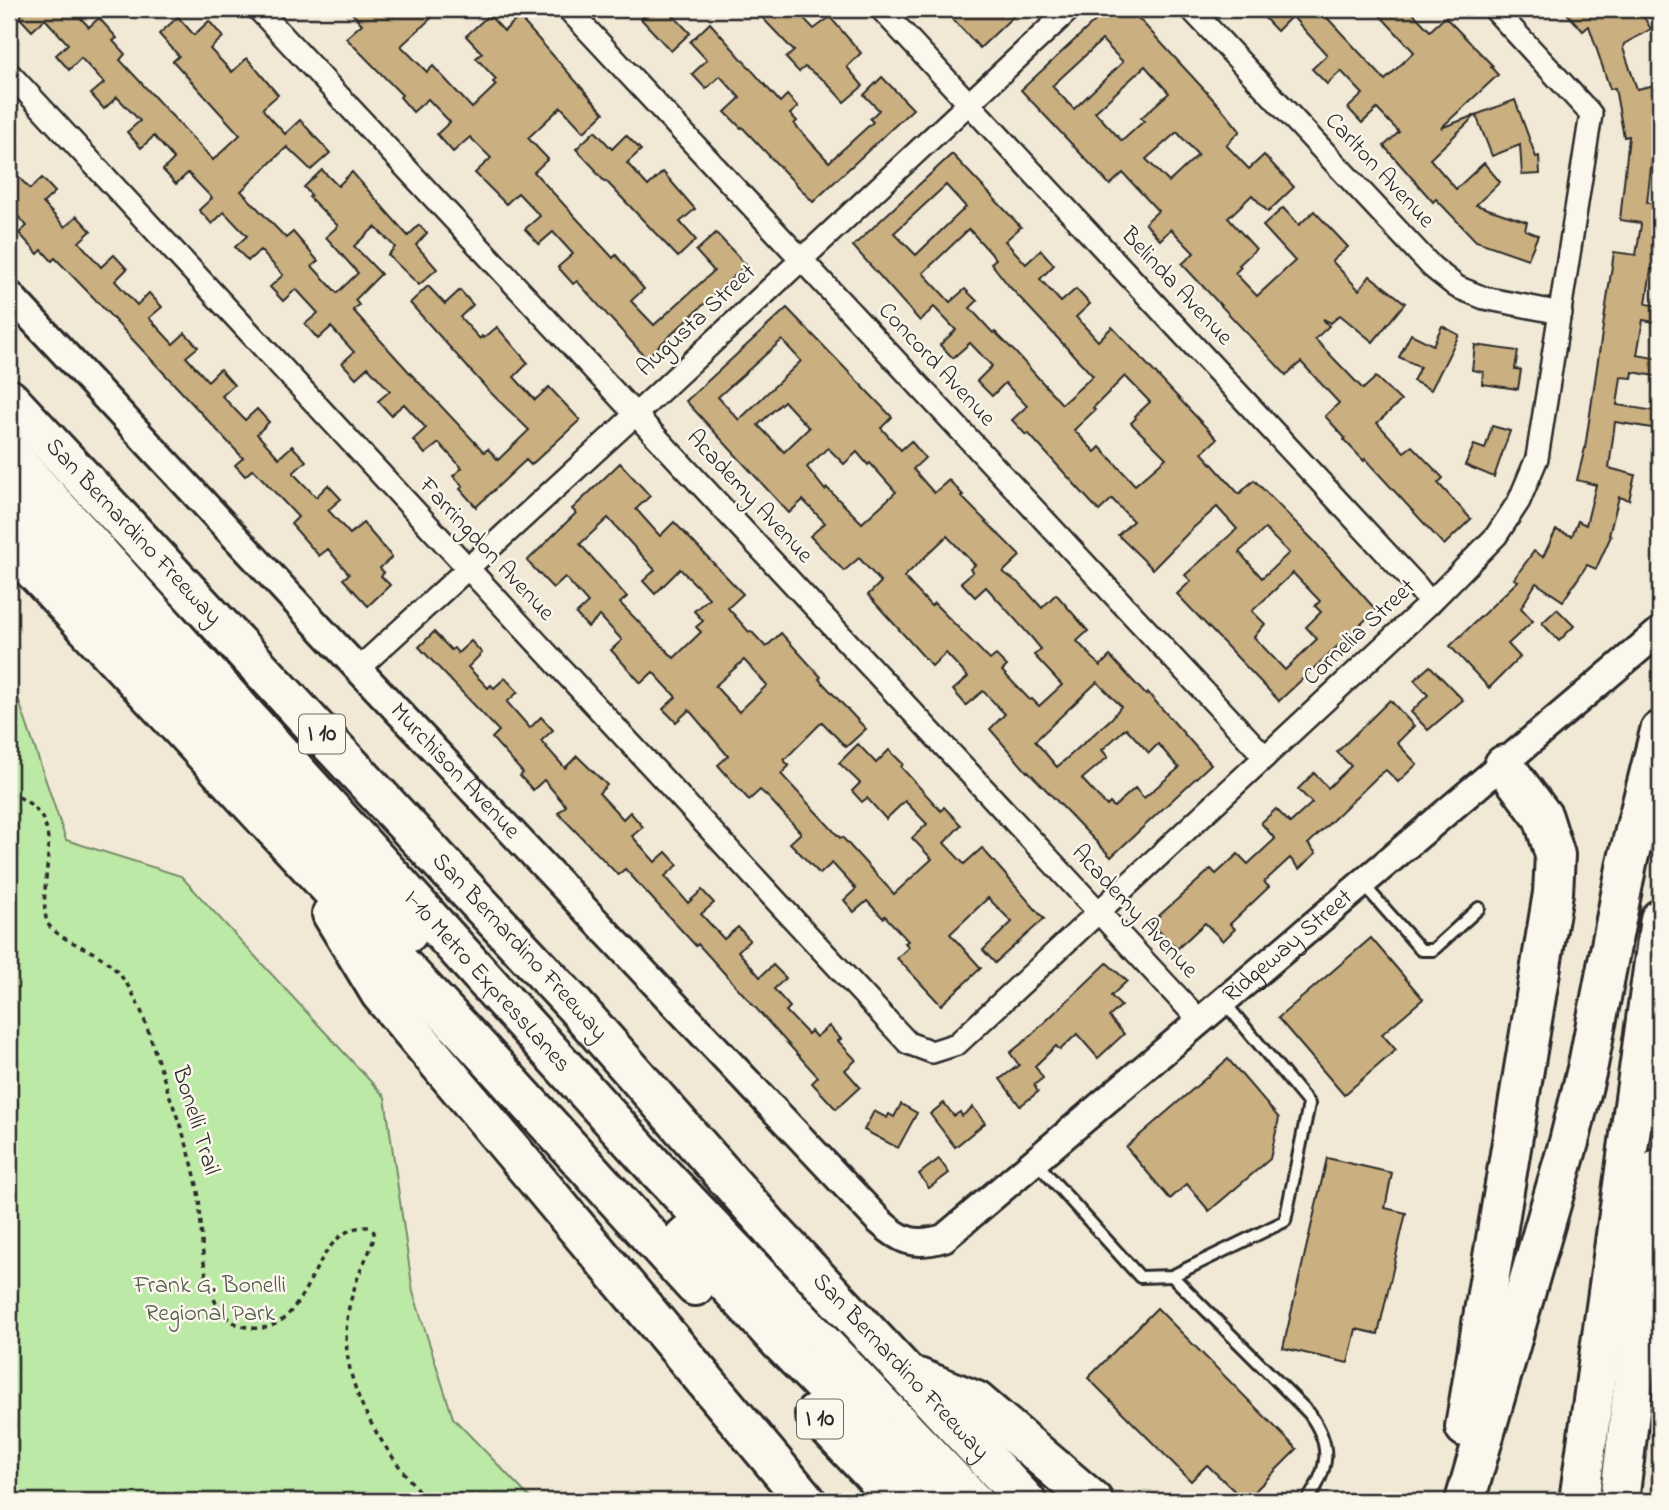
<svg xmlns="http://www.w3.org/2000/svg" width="1669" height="1510" font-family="'Indie Flower',sans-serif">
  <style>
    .green { fill: #bde9a6; stroke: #748a68; stroke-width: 2 }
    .building { fill: #caaf80; stroke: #2b2b2b; stroke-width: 2; fill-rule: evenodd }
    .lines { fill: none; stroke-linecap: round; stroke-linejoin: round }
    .service-casing { stroke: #2b2b2b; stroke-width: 16 }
    .minor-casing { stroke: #2b2b2b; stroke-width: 26 }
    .tertiary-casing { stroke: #2b2b2b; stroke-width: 32 }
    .motorway-casing { stroke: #2b2b2b; stroke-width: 44 }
    .path { stroke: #2b2b2b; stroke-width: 3.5; stroke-dasharray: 5 5; stroke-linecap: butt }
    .service { stroke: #fbf7ec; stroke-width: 10 }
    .minor { stroke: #fbf7ec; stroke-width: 21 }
    .tertiary { stroke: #fbf7ec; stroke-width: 26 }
    .motorway { stroke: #fbf7ec; stroke-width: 38 }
    .labels { text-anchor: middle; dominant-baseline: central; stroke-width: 5; stroke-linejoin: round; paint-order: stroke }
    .shield { fill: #fbf7ec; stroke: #696865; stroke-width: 2 }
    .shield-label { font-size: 23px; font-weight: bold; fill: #2b2b2b }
    .street-label { font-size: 24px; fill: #2b2b2b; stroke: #fbf7ec }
    .park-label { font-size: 24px; fill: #505a4a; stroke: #fbf7ec }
  </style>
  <rect width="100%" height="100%" fill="#f1e9d6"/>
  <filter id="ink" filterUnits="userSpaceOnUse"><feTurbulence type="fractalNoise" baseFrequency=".0143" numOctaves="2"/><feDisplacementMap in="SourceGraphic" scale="14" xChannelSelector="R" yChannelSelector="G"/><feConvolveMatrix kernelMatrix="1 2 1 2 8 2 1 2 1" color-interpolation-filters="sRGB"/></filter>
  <g filter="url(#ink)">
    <polygon class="green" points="9,672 66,840 181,876 385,1097 413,1292 453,1418 533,1501 9,1501"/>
    <g class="building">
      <polygon points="28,9 72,9 89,27 99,18 117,38 113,41 125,54 120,60 213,160 240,135 173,61 179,56 159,34 178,17 194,35 209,21 223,37 210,49 232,72 247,58 278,95 263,108 264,111 285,134 300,120 330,153 311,170 287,147 241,191 286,238 293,232 318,261 312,266 337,293 358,273 326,237 338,226 309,197 311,195 304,187 322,170 338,186 352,172 408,236 419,225 427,233 416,245 437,269 419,285 388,255 395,247 375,227 354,246 381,274 355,300 359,305 353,310 410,373 484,452 488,449 498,460 529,430 489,391 410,303 428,286 445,304 460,290 473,305 460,317 480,339 482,336 484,338 497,327 528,363 514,377 535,400 549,387 580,420 531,465 526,460 476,507 460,489 463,486 453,476 462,468 439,443 425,454 413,440 426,428 404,404 391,415 378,401 390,391 368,367 356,378 342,363 354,352 331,327 318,339 305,324 318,313 296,289 283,301 270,287 283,275 260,250 248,261 235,247 247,236 224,212 212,224 199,210 212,198 188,173 176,184 163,170 174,159 154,136 141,148 127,132 140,121 117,97 104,109 91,94 104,83 81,58 69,70 56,55 68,44 45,19 32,31 19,17"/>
      <polygon points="348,9 441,9 401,46 427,72 433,66 472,108 496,85 493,82 496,79 476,58 482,53 466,36 489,15 504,31 519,17 604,113 584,132 561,107 528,138 548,159 534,172 613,258 616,255 644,289 631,301 654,325 714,271 696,251 716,233 746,265 646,358 577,281 573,284 558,267 573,254 553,232 539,244 525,229 540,216 518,193 506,204 475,173 491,158 470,137 453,152 437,134 450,122 428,99 413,112 400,97 402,95 346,38 362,24"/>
      <polygon points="651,9 667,9 690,33 671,51 641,19"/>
      <polygon points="754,9 795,9 814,29 830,17 861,53 847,67 863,86 844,102 825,81 805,67 799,72 786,58 794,51"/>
      <polygon points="943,9 1021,9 980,48"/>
      <path d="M1108 9H1130L1223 110 1240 131 1226 145 1249 169 1264 155 1294 187 1268 212 1252 195 1228 218 1256 249 1239 265 1241 267 1235 273 1257 296 1295 261 1263 226 1283 208 1299 225 1314 211 1333 231 1348 247 1332 261 1359 290 1370 276 1405 303 1373 342 1340 315 1331 323 1323 319 1329 326 1315 339 1363 389 1376 377 1401 401 1377 423 1404 452 1412 446 1443 478 1438 483 1471 519 1444 545 1365 459 1364 461 1344 440 1345 438 1325 416 1339 403 1326 389 1301 362 1286 375 1182 264 1194 253 1171 229 1160 240 1145 223 1158 211 1123 173 1110 185 1021 90ZM1102 40 1123 62 1074 109 1052 86ZM1145 66 1169 93 1141 118 1144 121 1122 141 1095 112ZM1177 132 1198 155 1169 182 1146 159Z"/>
      <polygon points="1256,9 1319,9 1385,80 1414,52 1374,9 1409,9 1430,31 1445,17 1493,66 1491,67 1498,75 1441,128 1515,100 1536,157 1539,156 1540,174 1522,175 1520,145 1492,156 1476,115 1430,159 1456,189 1484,163 1500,182 1476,205 1527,222 1525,230 1538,235 1528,259 1476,241 1436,199 1433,202 1384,146 1399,132 1377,109 1362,123 1348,108 1363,94 1341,71 1327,84 1312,69 1327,55 1292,16 1277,31"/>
      <polygon points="1563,9 1608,9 1604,14 1614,9 1633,9 1637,17 1642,14 1651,29 1624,44 1623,48 1637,89 1660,84 1660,130 1655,131 1647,203 1660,205 1660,270 1651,269 1646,304 1660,306 1660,323 1643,320 1637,355 1660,359 1660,377 1633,372 1632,378 1621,377 1617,405 1655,411 1652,428 1615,422 1609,468 1635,475 1629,500 1619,497 1609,535 1611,536 1596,569 1587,565 1563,601 1536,583 1521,608 1533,621 1508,644 1520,657 1489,688 1450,646 1518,581 1514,579 1534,551 1543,557 1556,530 1572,536 1578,521 1586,525 1596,485 1577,480 1585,448 1614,252 1636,255 1641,225 1640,223 1620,220 1629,136 1624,137 1615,88 1610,89 1589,26 1583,31"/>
      <polygon points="710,23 780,102 787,95 798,107 790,114 797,121 794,124 829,162 873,122 870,119 879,110 864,95 882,77 913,109 813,202 742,127 741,128 725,112 740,98 720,76 706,89 692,74 707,60 690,42"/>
      <polygon points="595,131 612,149 626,135 641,150 627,163 648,186 663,172 695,209 680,222 696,240 678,257 606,181 605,182 595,171 596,170 576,149"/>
      <path d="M952 154 1021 227 1005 241 1026 264 1041 250 1054 265 1040 279 1061 302 1076 289 1090 304 1076 317 1098 341 1112 327 1217 439 1202 453 1239 494 1254 480 1313 540 1376 610 1279 701 1177 594 1191 581 1185 575 1237 529 1217 507 1192 529 1153 569 1118 535 1133 521 1112 499 1099 511 1028 433 1026 435 1012 420 1027 406 1005 383 992 396 977 381 992 366 970 343 953 358 940 345 956 330 934 307 920 321 853 246ZM946 185 966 207 916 255 894 233ZM969 229 996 259 991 263 1009 286 1093 376 1062 404 1015 352 995 332 993 333 970 308 977 301 965 289 950 302 923 273ZM1125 376 1150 402 1135 416 1136 418 1131 423 1166 458 1135 485 1100 447 1095 452 1074 430 1095 410 1093 408ZM1265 529 1289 553 1262 578 1239 552ZM1293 573 1320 601 1315 606 1321 612 1306 627 1317 639 1285 670 1254 637 1265 624 1252 611Z"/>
      <polygon points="9,167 30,189 42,178 55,192 43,203 65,227 77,216 91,231 79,242 101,267 114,255 127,269 115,281 137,305 149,293 162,307 149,318 173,344 185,333 198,347 186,357 208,381 220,369 234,385 222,396 245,420 257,409 269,422 257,434 279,458 292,446 306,461 293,473 316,497 328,485 341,499 328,510 350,534 363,523 392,557 380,568 384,573 381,576 390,585 368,606 343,579 349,574 328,549 319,556 291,524 298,517 253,469 245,476 235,465 243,458 92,296 55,258 52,261 42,250 38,254 19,233 27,226 9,207"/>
      <path d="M787 308 892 417 881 428 901 450 911 441 925 458 913 469 934 493 949 480 963 495 961 496 1020 556 1003 572 1021 585 1042 608 1056 594 1088 631 1077 641 1100 666 1110 656 1146 695 1148 693 1211 764 1111 857 1028 771 1027 772 990 729 1005 714 983 691 966 705 953 690 968 677 946 653 932 666 868 595 881 582 859 558 844 571 810 536 825 523 803 500 789 513 686 401ZM782 340 801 361 739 420 718 397ZM784 401 809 428 784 452 758 425ZM828 448 844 464 857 452 868 465 870 463 896 492 862 523 827 488 825 490 807 467ZM947 536 975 565 970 569 973 572 961 582 975 597 986 587 1032 638 1041 649 1034 655 1062 685 1039 706 1032 699 1030 700 1002 671 1007 666 996 655 990 660 934 603 931 606 904 577ZM1097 682 1121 706 1112 718 1057 767 1035 741ZM1126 728 1149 753 1158 744 1179 768 1144 798 1135 788 1114 807 1110 803 1107 806 1082 779 1108 757 1102 750Z"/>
      <polygon points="1442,326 1459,335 1431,390 1413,381 1420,367 1399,357 1411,334 1433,345"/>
      <polygon points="1475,345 1518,351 1515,369 1521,370 1518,389 1482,384 1483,372 1472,370"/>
      <polygon points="1492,426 1510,431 1494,477 1465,465 1474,445 1485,449"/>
      <path d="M620 463 650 496 636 509 660 536 674 522 743 594 728 608 749 632 751 631 766 647 781 633 821 677 819 679 866 729 846 747 822 722 784 760 789 766 781 774 840 838 842 837 894 894 932 859 912 838 927 824 905 801 886 819 867 798 862 802 852 791 860 783 839 763 858 744 876 763 889 750 903 764 901 767 941 811 944 807 961 825 944 843 964 864 982 848 1044 919 995 963 983 950 1012 922 988 898 950 934 981 968 941 1005 897 958 909 947 905 943 908 941 885 916 883 918 867 901 854 912 844 900 856 889 832 863 820 874 790 843 801 833 768 797 760 790 749 800 718 765 728 756 689 710 676 722 663 709 676 697 653 672 641 683 611 650 622 640 600 616 588 627 576 614 588 603 565 577 553 588 527 561 576 513 572 509ZM608 518 655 570 643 581 655 594 680 569 709 598 694 611 703 621 696 627 701 632 674 658 620 603 627 597 580 544ZM744 660 767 685 739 712 715 686Z"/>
      <polygon points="1557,609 1574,626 1559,641 1542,623"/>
      <polygon points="434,632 451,650 454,648 458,653 471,641 482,653 468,667 488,688 491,685 494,688 505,678 518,692 507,702 530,728 541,717 553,730 541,741 565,768 577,756 607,785 599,793 623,819 630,812 643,827 632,836 655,862 666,852 678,865 665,876 688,903 702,890 714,903 701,914 724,939 738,927 750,940 738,951 760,977 773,965 786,978 774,989 790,1007 786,1011 808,1034 811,1031 816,1037 829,1026 841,1039 838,1041 856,1060 845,1070 860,1087 836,1109 812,1083 818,1077 698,944 696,946 625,869 618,875 558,813 566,806 544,780 533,790 520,776 523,773 492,738 499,731 419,647"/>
      <polygon points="1430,666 1463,700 1428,730 1411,712 1428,695 1414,680"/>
      <polygon points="1390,700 1414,726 1397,743 1417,764 1398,782 1386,770 1376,778 1308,844 1316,853 1299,869 1290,858 1264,882 1269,887 1230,924 1235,929 1223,941 1205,923 1177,949 1151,923 1211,869 1216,874 1238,854 1248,864 1275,839 1261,823 1276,809 1290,823 1312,803 1298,789 1314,773 1328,788 1351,766 1337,752"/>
      <polygon points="1371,938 1423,999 1382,1034 1396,1050 1344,1095 1278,1018"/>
      <polygon points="1107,963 1127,981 1111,996 1121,1006 1109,1017 1124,1034 1098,1058 1077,1034 1060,1050 1056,1046 1035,1066 1043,1078 1034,1085 1038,1092 1020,1106 1000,1079 1019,1065 1010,1053 1027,1039"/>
      <polygon points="1228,1059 1279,1118 1270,1159 1209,1211 1187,1184 1170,1199 1126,1147"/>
      <polygon points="944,1103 954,1116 960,1112 962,1116 973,1107 985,1123 955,1147 930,1114"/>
      <polygon points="901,1104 917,1113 898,1148 864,1130 874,1111 887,1118 889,1114 894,1117"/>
      <polygon points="1327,1158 1392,1173 1385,1208 1406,1213 1378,1334 1356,1329 1348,1363 1283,1348"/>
      <polygon points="939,1159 949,1173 929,1188 919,1174"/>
      <polygon points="1157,1308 1297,1449 1245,1501 1207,1465 1191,1481 1088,1378"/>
    </g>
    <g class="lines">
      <defs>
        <g id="service">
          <polyline points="1658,9 1660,11"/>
          <polyline points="1363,884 1421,950 1433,950 1479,908"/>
          <polyline points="1035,1161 1140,1277 1172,1276 1285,1221 1309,1104 1224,1002"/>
          <path d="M1172 1276 1309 1413C1333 1446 1329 1469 1307 1501"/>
        </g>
        <g id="minor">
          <polyline points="258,9 1200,1021"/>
          <polyline points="568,9 1265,757"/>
          <polyline points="881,9 1416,585 1430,603"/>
          <polyline points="1191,9 1432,267 1457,287 1484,298 1561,313"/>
          <polyline points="9,73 908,1043 932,1052 957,1044 1430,603 1496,536 1519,501 1537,458 1591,114 1494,9"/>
          <polyline points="358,669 636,414 1070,9"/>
        </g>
        <g id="tertiary">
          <path id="s1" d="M9 294 358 669 879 1221C901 1241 914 1247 944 1238L1660 631"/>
        </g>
        <g id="motorway">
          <path id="s2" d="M9 399 574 1005 775 1233 1026 1501"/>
          <path id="s3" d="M9 454 651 1163 973 1501"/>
          <polyline points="9,495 408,933"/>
          <polyline points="9,544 477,1046 695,1286"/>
          <polyline points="332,914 380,993 806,1501"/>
          <polyline points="684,1237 778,1340 928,1492"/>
          <polyline points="918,1378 976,1401 1093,1501"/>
          <polyline points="815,1414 898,1501"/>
          <polyline points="1465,1427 1553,893 1555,855 1543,817 1504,765"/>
          <polyline points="1465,1501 1569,1142 1588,1065 1627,863 1660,731"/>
          <polyline points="1579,1501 1660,919"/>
          <polyline points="1619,1501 1660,1168"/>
        </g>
      </defs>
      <use href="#service" class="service-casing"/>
      <use href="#minor" class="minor-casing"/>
      <use href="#tertiary" class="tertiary-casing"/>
      <use href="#motorway" class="motorway-casing"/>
      <path class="path" d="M9 793C75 816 35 875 47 923 59 939 78 944 94 953 119 967 131 988 142 1013 150 1035 156 1057 164 1079 175 1113 189 1145 196 1181 204 1217 198 1256 211 1292 216 1306 227 1322 242 1326 315 1346 305 1224 369 1227L374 1232C374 1247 365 1258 360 1272 356 1282 353 1292 350 1303 332 1380 381 1446 427 1501"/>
      <use href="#service" class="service"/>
      <use href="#minor" class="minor"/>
      <use href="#tertiary" class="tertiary"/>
      <use href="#motorway" class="motorway"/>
    </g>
  </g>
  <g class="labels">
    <g class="shield">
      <rect x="299" y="714.5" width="46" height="39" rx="5"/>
      <rect x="797" y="1399.5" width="46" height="39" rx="5"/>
    </g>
    <g class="shield-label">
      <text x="322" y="734">I 10</text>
      <text x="820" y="1419">I 10</text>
    </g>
    <g class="street-label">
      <text transform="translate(1379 171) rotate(47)">Carlton Avenue</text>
      <text transform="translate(1176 287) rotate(47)">Belinda Avenue</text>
      <text transform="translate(697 321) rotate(-43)">Augusta Street</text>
      <text transform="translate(936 365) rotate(47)">Concord Avenue</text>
      <text transform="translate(749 497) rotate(47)">Academy Avenue</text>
      <text stroke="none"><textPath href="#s2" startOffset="182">San Bernardino Freeway</textPath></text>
      <text transform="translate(486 550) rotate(47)">Farringdon Avenue</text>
      <text transform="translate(1360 633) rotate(-43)">Cornelia Street</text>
      <text stroke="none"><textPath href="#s1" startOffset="653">Murchison Avenue</textPath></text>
      <text transform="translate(1134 912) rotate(47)">Academy Avenue</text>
      <text stroke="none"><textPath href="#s1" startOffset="1794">Ridgeway Street</textPath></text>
      <text stroke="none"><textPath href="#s2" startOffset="749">San Bernardino Freeway</textPath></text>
      <text stroke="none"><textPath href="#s3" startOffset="712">I-10 Metro ExpressLanes</textPath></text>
      <text transform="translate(195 1121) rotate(73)">Bonelli Trail</text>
      <text stroke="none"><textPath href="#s2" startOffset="1316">San Bernardino Freeway</textPath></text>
    </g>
    <g class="park-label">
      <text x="210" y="1286">Frank G. Bonelli<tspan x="210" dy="28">Regional Park</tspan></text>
    </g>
  </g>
  <rect width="1669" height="1510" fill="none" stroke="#fbf7ec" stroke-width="35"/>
  <rect x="18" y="18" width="1634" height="1475" fill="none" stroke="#2b2b2b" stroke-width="2.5" filter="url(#ink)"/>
</svg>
